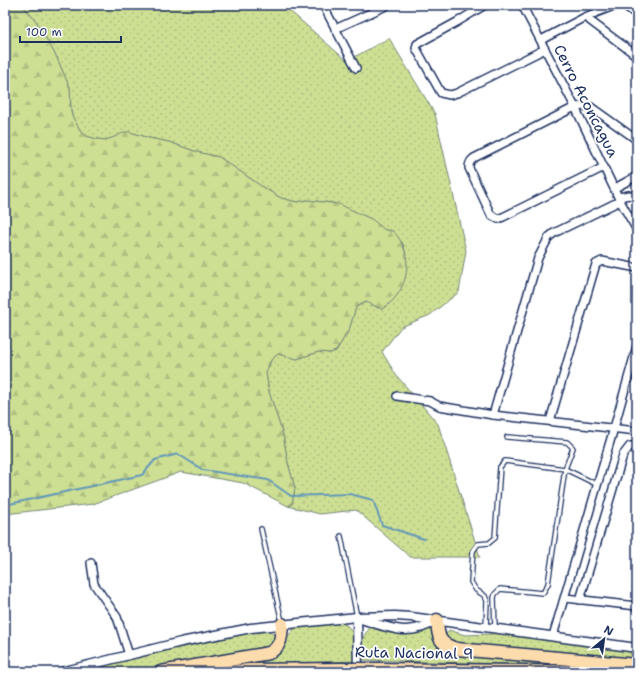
<svg xmlns="http://www.w3.org/2000/svg" width="642" height="677" font-family="'Shantell Sans',sans-serif">
  <style>
    .grass { fill: url(#grass-dots); stroke: #748778 }
    .forest { fill: url(#forest-firs); stroke: #748778 }
    .lines { fill: none; stroke-linecap: round; stroke-linejoin: round }
    .stream { stroke: #6397b9; stroke-width: 2 }
    .service-casing { stroke: #1b2f5e; stroke-width: 6 }
    .minor-casing { stroke: #1b2f5e; stroke-width: 10 }
    .tertiary-casing { stroke: #1b2f5e; stroke-width: 11 }
    .motorway-casing { stroke: #1b2f5e; stroke-width: 15 }
    .service { stroke: #fff; stroke-width: 3.5 }
    .minor { stroke: #fff; stroke-width: 7 }
    .tertiary { stroke: #fff; stroke-width: 8 }
    .motorway { stroke: #fcdcac; stroke-width: 12 }
    .motorway-bridge-casing { stroke: #1b2f5e; stroke-width: 15; stroke-linecap: butt }
    .motorway-bridge { stroke: #fcdcac; stroke-width: 12 }
    .labels { text-anchor: middle; dominant-baseline: central; stroke-width: 3.5; stroke-linejoin: round; paint-order: stroke }
    .street-label { font-size: 15px; fill: #1b2f5e; stroke: #fff }
  </style>
  <defs>
    <pattern id="grass-dots" width="8" height="8" patternUnits="userSpaceOnUse"><rect width="8" height="8" fill="#cddf93"/><path d="M2 2h.1M6 6h.1" fill="none" stroke="#afc081" stroke-width="1.8" stroke-linecap="round"/></pattern>
    <pattern id="forest-firs" width="22" height="20" patternUnits="userSpaceOnUse"><rect width="22" height="20" fill="#cddf93"/><path d="M5 1l3.5 6h-7zM16 11l3.5 6h-7z" fill="#afc081"/></pattern>
  </defs>
  <rect width="100%" height="100%" fill="#fff"/>
  <filter id="ink" filterUnits="userSpaceOnUse"><feTurbulence type="fractalNoise" baseFrequency=".025" numOctaves="2"/><feDisplacementMap in="SourceGraphic" scale="8" xChannelSelector="R" yChannelSelector="G"/><feConvolveMatrix kernelMatrix="1 2 1 2 8 2 1 2 1" color-interpolation-filters="sRGB"/></filter>
  <g filter="url(#ink)">
    <g class="grass">
      <path d="M22 5H283L347 61 389 38 435 114 466 251 459 292 430 315 401 327 382 352 396 375 438 424 480 557H410L356 510 320 514 288 506 292 504 295 488 288 463 283 435 269 392 266 373 271 360 278 354 297 359 318 352 330 353 336 351 349 330 356 307C366 300 368 302 378 308L387 306 394 299 403 283 407 266 405 250 403 244 393 231 385 230 367 217 333 203 307 200 297 202 281 198 264 188 219 157 197 152 169 142 149 138 130 132 106 140 97 139 86 136 80 130 72 116 71 111 70 88 56 56 36 21Z"/>
      <path d="M337 622C358 625 354 644 354 661L253 665 189 672 280 649 294 628 302 624Z"/>
      <path d="M430 626 439 645 612 667 363 660C363 646 359 636 372 627Z"/>
      <path d="M258 630 268 631 277 636 272 646 260 652 137 672H76C137 659 197 643 258 630Z"/>
      <polygon points="449,630 465,635 515,633 637,652 637,660 458,646 446,638 446,634"/>
    </g>
    <path class="forest" d="M5 5H22L36 21 56 56 70 88 71 111 72 116 80 130 86 136 97 139 106 140 117 136 125 132H130L149 138 169 142 197 152 219 157 264 188 281 198 297 202 307 200 339 204 373 220 385 230 393 231C416 254 409 293 382 309L366 302 356 307 349 330 336 351 330 353 318 352 297 359 278 354 271 360 266 373 269 392 283 435 288 463 295 488 292 504 288 506 243 483 181 472 93 504 5 514Z"/>
    <g class="lines">
      <polyline class="stream" points="5,505 142,475 155,460 178,454 203,470 268,480 291,496 350,494 373,500 382,525 424,539"/>
      <defs>
        <g id="service">
          <polyline points="261,529 282,622"/>
          <polyline points="341,536 357,617"/>
          <polyline points="486,627 487,601 485,596 476,590 471,582 473,551 478,544 489,543 495,538 500,467 505,461 565,469 598,485"/>
          <polyline points="495,628 494,598 495,594 500,589 543,593 548,584 565,469 573,448 567,442 507,437"/>
        </g>
        <g id="minor">
          <polyline points="323,5 356,68"/>
          <polyline points="485,5 457,22 417,44 416,48 441,93 450,95 457,93 545,49"/>
          <polyline points="522,5 575,107 620,201 637,230"/>
          <polyline points="624,5 637,15"/>
          <polyline points="585,17 637,56"/>
          <polyline points="335,29 386,6"/>
          <polyline points="541,40 585,17 611,7 625,5"/>
          <path d="M604 167 503 217 498 219 491 215 469 168C469 163 470 161 474 158L575 107 586 106 591 107 637 140"/>
          <polyline points="615,188 637,176"/>
          <polyline points="619,197 629,195 637,197"/>
          <polyline points="397,396 430,401 439,406 493,415 637,431"/>
          <polyline points="493,415 538,258 549,237 554,233 620,201"/>
          <polyline points="550,421 596,264 602,261 637,268"/>
          <polyline points="91,563 94,584 117,617 129,655"/>
          <polyline points="565,598 637,606"/>
          <polyline points="580,600 623,455 630,446 637,446"/>
          <polyline points="553,636 614,428 637,346"/>
        </g>
        <g id="tertiary">
          <polyline points="357,617 358,672"/>
          <path d="M364 620C392 629 410 637 437 620"/>
          <polyline points="61,672 181,642 251,628 357,617 395,616 411,617 637,648"/>
        </g>
        <g id="motorway">
          <path d="M437 620C438 638 439 644 457 649L637 665"/>
          <polyline points="380,669 594,672"/>
          <path d="M161 672 269 653C282 646 281 637 282 624"/>
          <polyline points="233,672 249,670 342,669"/>
        </g>
      </defs>
      <use href="#service" class="service-casing"/>
      <use href="#minor" class="minor-casing"/>
      <use href="#tertiary" class="tertiary-casing"/>
      <use href="#motorway" class="motorway-casing"/>
      <use href="#service" class="service"/>
      <use href="#minor" class="minor"/>
      <use href="#tertiary" class="tertiary"/>
      <use href="#motorway" class="motorway"/>
      <defs>
        <polyline id="motorway-bridge" points="342,669 380,669"/>
      </defs>
      <use href="#motorway-bridge" class="motorway-bridge-casing"/>
      <use href="#motorway-bridge" class="motorway-bridge"/>
    </g>
  </g>
  <g class="labels">
    <g class="street-label">
      <text transform="translate(586 101) rotate(63)">Cerro Aconcagua</text>
      <text transform="translate(414 653) rotate(1)">Ruta Nacional 9</text>
    </g>
  </g>
  <rect width="642" height="677" fill="none" stroke="#fff" stroke-width="20"/>
  <rect x="10" y="10" width="622" height="657" fill="none" stroke="#1b2f5e" stroke-width="1.5" filter="url(#ink)"/>
  <g transform="translate(604 639) rotate(29)" stroke="#ffffff" stroke-width="3" paint-order="stroke">
  <path d="M0-3L7 15L0 10L-7 15Z" fill="#1b2f5e"/>
  <text y="-6" font-size="11" font-weight="bold" text-anchor="middle" fill="#1b2f5e">N</text>
  </g>
  <path d="M20 36v6h101v-6" fill="none" stroke="#1b2f5e" stroke-width="2"/>
  <text x="26" y="36" font-size="12" fill="#1b2f5e" stroke="#ffffff" stroke-width="3" paint-order="stroke">100 m</text>
</svg>
